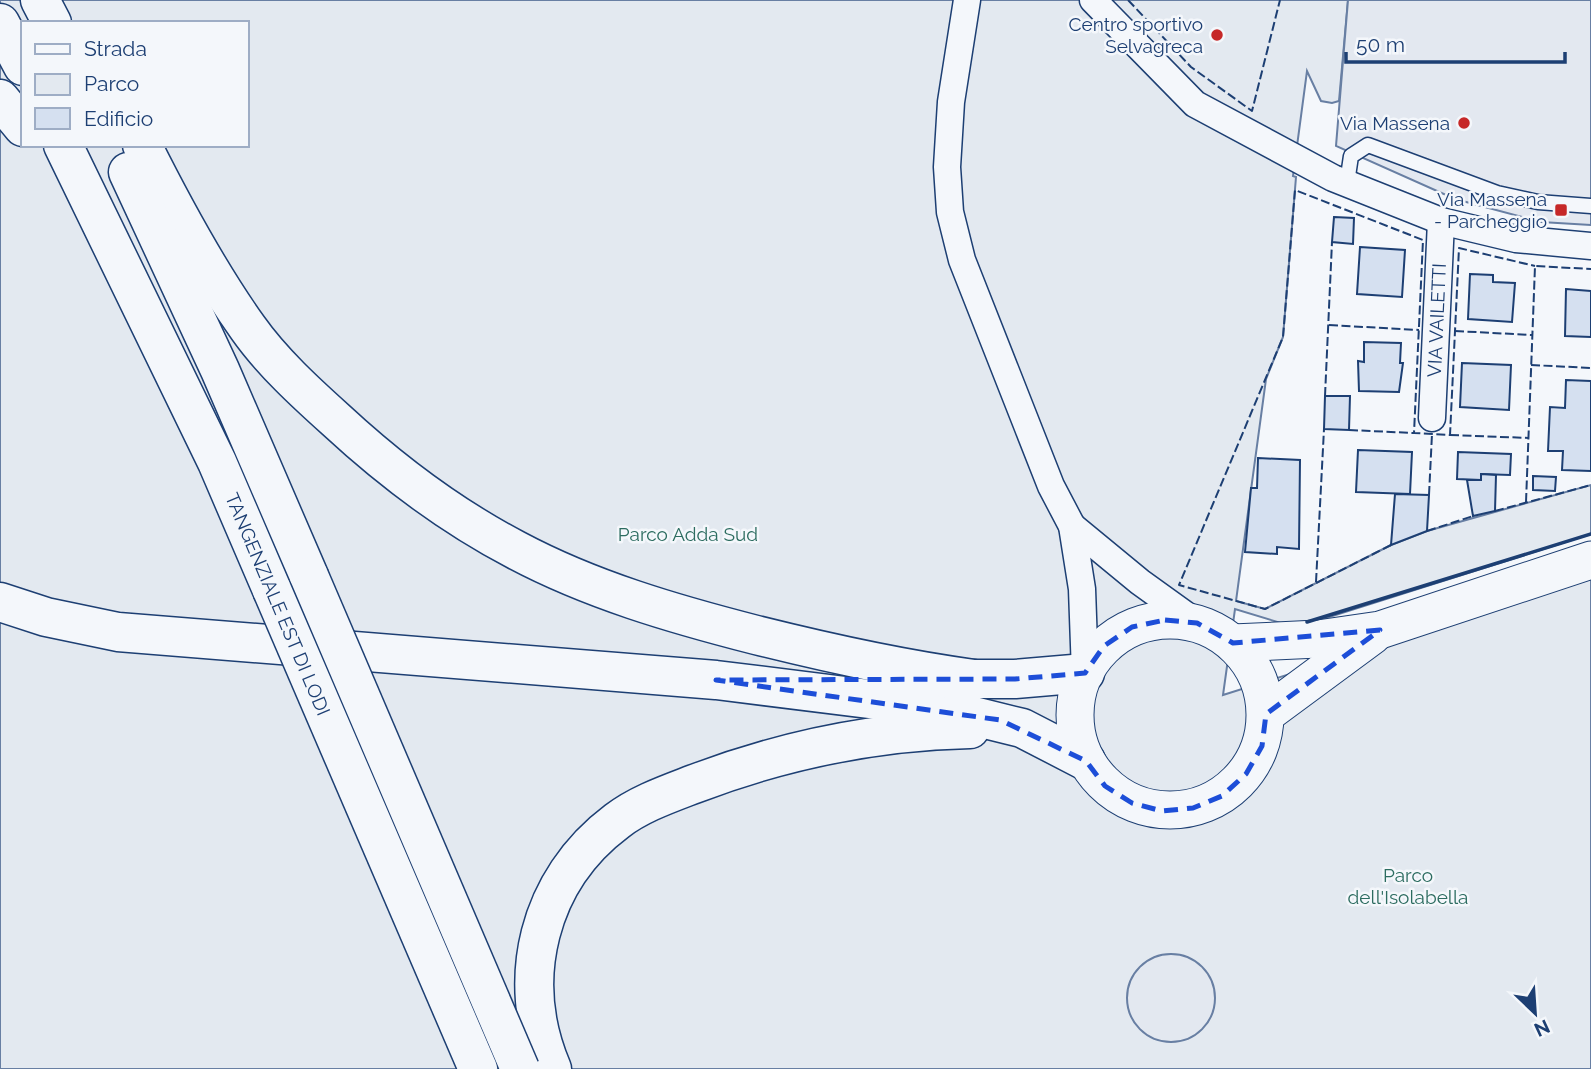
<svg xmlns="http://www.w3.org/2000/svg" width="1591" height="1069" font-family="Raleway,sans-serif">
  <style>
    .green { fill: #e3e9f0; stroke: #687fa3; stroke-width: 2; fill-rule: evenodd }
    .parking { fill: #e3e8f0; stroke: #687fa3; stroke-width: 2 }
    .building { fill: #d5e0f0; stroke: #1d3f73; stroke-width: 2 }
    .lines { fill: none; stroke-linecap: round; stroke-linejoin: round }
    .lane-casing { stroke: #1d3f73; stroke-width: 17 }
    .street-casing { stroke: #1d3f73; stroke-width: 29 }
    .secondary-casing { stroke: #1d3f73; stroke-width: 39 }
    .highway-casing { stroke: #1d3f73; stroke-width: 41 }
    .lane { stroke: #f4f7fb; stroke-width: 14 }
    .street { stroke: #f4f7fb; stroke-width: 26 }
    .secondary { stroke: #f4f7fb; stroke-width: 37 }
    .highway { stroke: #f4f7fb; stroke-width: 38 }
    .highway-bridge-casing { stroke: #1d3f73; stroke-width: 41; stroke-linecap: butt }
    .highway-bridge { stroke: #f4f7fb; stroke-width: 38 }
    .fence { stroke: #1d3f73; stroke-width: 2; stroke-dasharray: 9 3.5; stroke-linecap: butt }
    .wall { stroke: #1d3f73; stroke-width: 3.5 }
    .marked { fill: none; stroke: #1d4ed8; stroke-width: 5; stroke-dasharray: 14 9; stroke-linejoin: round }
    .poi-dot { fill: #c62828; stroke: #f4f7fb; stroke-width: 2.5 }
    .labels { text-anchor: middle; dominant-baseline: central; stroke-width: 5; stroke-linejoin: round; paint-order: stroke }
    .poi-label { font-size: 19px; fill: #1d3f73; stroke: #f4f7fb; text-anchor: end }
    .street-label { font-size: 19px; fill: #1d3f73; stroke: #f4f7fb }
    .park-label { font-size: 19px; fill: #2c6c60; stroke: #f4f7fb }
  </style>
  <rect width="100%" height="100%" fill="#f4f7fb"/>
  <path class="green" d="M0 0H1348L1339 101 1332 103 1321 101 1307 71 1293 176 1296 177 1283 337 1266 379 1236 601 1265 609 1391 545 1427 531 1591 485V534L1323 619 1284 624 1235 609 1223 695 1591 579V1069H0ZM23 23H247V145H23Z"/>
  <g class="parking">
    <polygon points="1348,0 1591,0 1591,225 1541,222 1455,199 1336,146"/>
    <circle cx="1171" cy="998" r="44"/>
  </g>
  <g class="building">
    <polygon points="1334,217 1354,218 1353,244 1332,242"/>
    <polygon points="1360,247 1405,250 1402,297 1357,294"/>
    <polygon points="1470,274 1493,275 1493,282 1515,283 1512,322 1468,319"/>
    <polygon points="1566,289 1591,291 1591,337 1565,336"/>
    <polygon points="1364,342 1401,343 1400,363 1403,363 1399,392 1359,391 1358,361 1364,362"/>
    <polygon points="1462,363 1511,365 1509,410 1460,407"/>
    <polygon points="1566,380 1591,381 1591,471 1562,470 1563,451 1548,451 1550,407 1565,408"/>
    <polygon points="1325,396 1350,396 1349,430 1324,429"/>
    <polygon points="1358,450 1412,452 1410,494 1356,492"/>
    <polygon points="1458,452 1511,454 1510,475 1481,474 1481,480 1457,479"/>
    <polygon points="1258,458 1300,460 1299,549 1277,547 1277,554 1245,552 1251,488 1257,488"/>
    <polygon points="1481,474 1496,475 1495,511 1473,516 1467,480 1481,480"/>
    <polygon points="1533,476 1556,477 1555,491 1533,490"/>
    <polygon points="1395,494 1429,495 1427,531 1391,545"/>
  </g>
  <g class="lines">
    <defs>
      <polyline id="lane" points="1347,183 1351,156 1368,145 1497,193 1538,202 1591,206"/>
      <g id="street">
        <polyline points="967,0 951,102 947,167 950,212 962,260 1027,425 1051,486 1072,526 1082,589 1085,673"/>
        <polyline points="1093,0 1195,104 1333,178 1441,221 1516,239 1591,246"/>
        <path id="s1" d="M1432 418 1441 221"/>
        <polyline points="1072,526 1140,582 1197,623"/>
      </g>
      <g id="secondary">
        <circle cx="1170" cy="715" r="95"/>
        <polyline points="1233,643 1318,639 1380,630 1591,560"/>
        <polyline points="1266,714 1373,635"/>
      </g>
      <g id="highway">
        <polyline points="40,0 52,23"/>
        <polyline points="0,23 23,66"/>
        <polyline points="0,99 23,127"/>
        <polyline points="63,145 217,462 272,590"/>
        <path d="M142 145C173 207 208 272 248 328 272 362 306 393 336 420 390 470 451 516 516 550 591 590 674 614 756 635 828 653 900 669 974 679"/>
        <polyline points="128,172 220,370 309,576"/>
        <polyline points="0,602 46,617 118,632 716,680 941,708 1022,728 1086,761"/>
        <polyline points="947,679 1015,679 1085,673"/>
        <path d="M552 1069C514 980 538 880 617 821 639 804 668 794 694 784 781 751 876 731 970 729"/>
      </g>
    </defs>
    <use href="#lane" class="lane-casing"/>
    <use href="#street" class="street-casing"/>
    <use href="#secondary" class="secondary-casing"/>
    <use href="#highway" class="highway-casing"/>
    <use href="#lane" class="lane"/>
    <use href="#street" class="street"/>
    <use href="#secondary" class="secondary"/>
    <use href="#highway" class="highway"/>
    <defs>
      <g id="highway-bridge">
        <polyline points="309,576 520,1069"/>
        <polyline points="272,590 478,1069"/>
      </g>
    </defs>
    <use href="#highway-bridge" class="highway-bridge-casing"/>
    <use href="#highway-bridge" class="highway-bridge"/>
    <g class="fence">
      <polyline points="1128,0 1191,67 1252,111 1280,0"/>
      <polyline points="1329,325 1419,330"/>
      <polyline points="1455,331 1532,335"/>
      <polyline points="1531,365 1591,368"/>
      <polyline points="1325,396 1332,242"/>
      <polyline points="1349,430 1414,433"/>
      <polyline points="1450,435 1529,438"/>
      <polyline points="1429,495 1432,434"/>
      <polyline points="1526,502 1535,266 1591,269"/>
      <polyline points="1495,511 1591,485"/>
      <polyline points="1427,531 1473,516"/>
      <polyline points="1391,545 1265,609 1179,585 1283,337 1295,190 1423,240 1414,433 1450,435 1459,248 1535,266"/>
      <polyline points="1316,582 1324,429"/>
    </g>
    <polyline class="wall" points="1307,622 1591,534"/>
  </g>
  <path class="marked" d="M1165 620 1197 623 1233 643 1380 630 1266 714 1262 746 1246 774 1222 796 1193 808 1162 811 1132 803 1105 786 1086 761 1000 720 716 680 1015 679 1085 673 1104 646 1132 627Z"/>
  <g class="poi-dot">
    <circle cx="1217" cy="35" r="7"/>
    <circle cx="1464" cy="123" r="7"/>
    <rect x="1554" y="203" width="14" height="14" rx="3.5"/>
  </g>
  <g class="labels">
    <g class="poi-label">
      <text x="1203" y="24">Centro sportivo<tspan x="1203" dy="22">Selvagreca</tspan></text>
      <text x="1450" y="123">Via Massena</text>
      <text x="1547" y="199">Via Massena<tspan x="1547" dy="22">- Parcheggio</tspan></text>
    </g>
    <g class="street-label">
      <text stroke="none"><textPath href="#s1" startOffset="98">VIA VAILETTI</textPath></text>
      <text transform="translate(278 604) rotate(67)">TANGENZIALE EST DI LODI</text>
    </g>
    <g class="park-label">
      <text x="688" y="534">Parco Adda Sud</text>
      <text x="1408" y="875">Parco<tspan x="1408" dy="22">dell'Isolabella</tspan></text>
    </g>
  </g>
  <rect x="21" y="21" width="228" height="126" fill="#f4f7fb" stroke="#9eadc5" stroke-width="2"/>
  <rect x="35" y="44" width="35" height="10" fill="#f4f7fb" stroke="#9eadc5" stroke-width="2"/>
  <text x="84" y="56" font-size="21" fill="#1d3f73">Strada</text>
  <rect x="35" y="74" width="35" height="21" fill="#e3e9f0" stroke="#9eadc5" stroke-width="2"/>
  <text x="84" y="91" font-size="21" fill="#1d3f73">Parco</text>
  <rect x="35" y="108" width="35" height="21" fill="#d5e0f0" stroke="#9eadc5" stroke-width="2"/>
  <text x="84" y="126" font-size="21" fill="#1d3f73">Edificio</text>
  <g transform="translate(1535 1013) rotate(155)" stroke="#f4f7fb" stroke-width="5" paint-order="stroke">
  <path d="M0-5L12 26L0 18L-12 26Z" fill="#1d3f73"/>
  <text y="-10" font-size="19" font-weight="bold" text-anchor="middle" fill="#1d3f73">N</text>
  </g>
  <path d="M1346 52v10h219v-10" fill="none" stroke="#1d3f73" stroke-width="3.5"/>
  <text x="1356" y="52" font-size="21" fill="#1d3f73" stroke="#f4f7fb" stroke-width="5" paint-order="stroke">50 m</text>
</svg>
